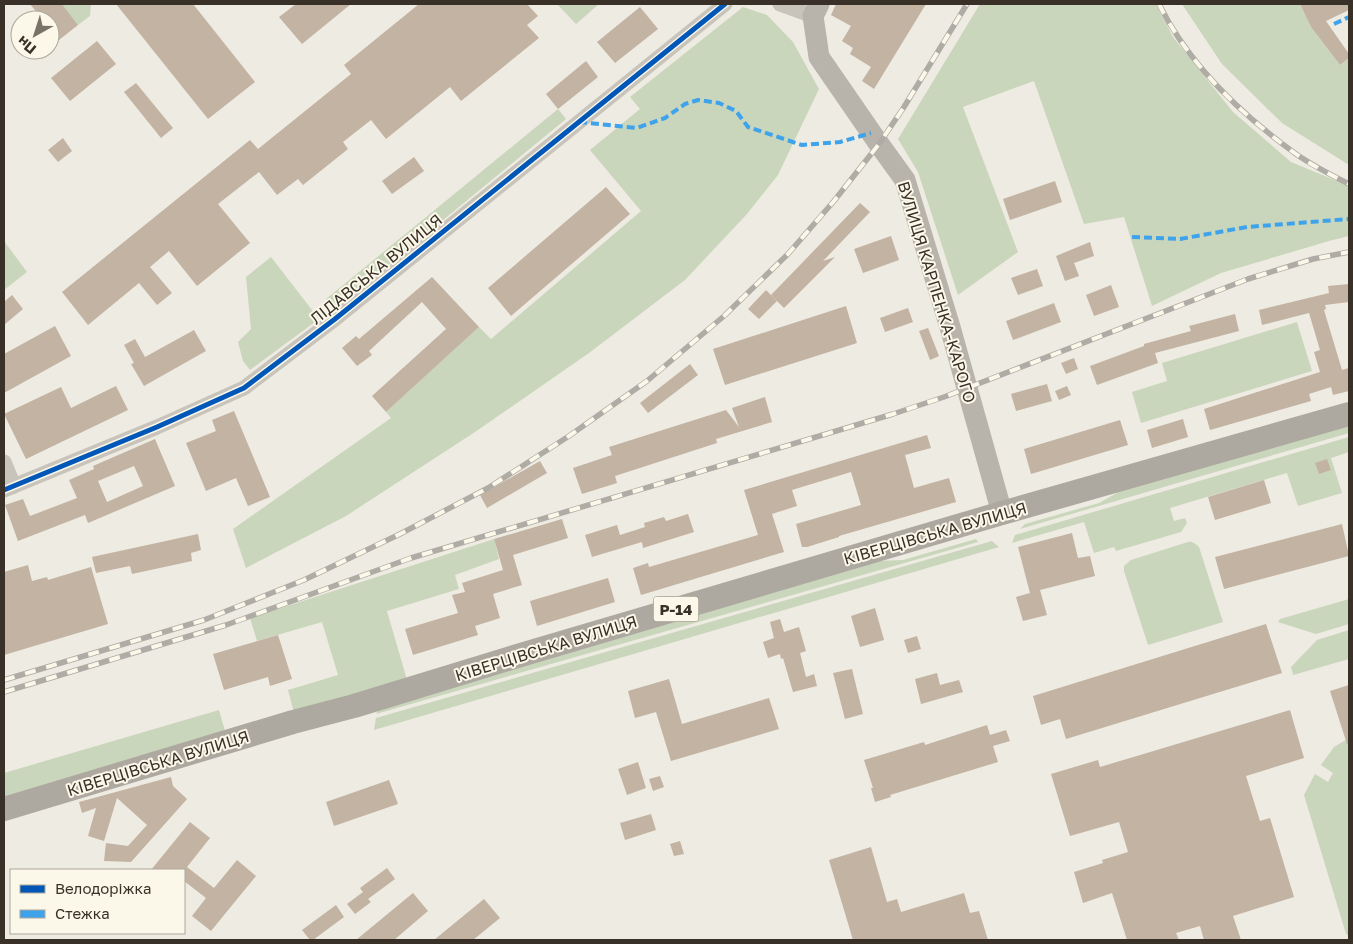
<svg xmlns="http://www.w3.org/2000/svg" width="1353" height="944" font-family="'Golos Text',sans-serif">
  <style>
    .green { fill: #cad6bb }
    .building { fill: #c3b3a2; fill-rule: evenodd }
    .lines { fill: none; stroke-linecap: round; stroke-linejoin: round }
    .street { stroke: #c8c4bb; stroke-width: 15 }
    .secondary { stroke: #b8b4ab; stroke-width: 21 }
    .primary { stroke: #ada8a0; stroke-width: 24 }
    .rail-casing { stroke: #afaba5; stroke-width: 5.5 }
    .rail { stroke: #fbf7e9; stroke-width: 4; stroke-dasharray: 11; stroke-linecap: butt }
    .quiet { stroke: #3fa3eb; stroke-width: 4; stroke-dasharray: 8 4; stroke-linecap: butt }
    .cycleway-casing { stroke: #fbf7e9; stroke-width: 8 }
    .cycleway { stroke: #0057b8; stroke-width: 5 }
    .labels { text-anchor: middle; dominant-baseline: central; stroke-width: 4; stroke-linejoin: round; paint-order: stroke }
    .shield { fill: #fbf7e9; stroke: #736c62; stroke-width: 1 }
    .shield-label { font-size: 15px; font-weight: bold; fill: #393128 }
    .street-label { font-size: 16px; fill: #393128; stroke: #fbf7e9 }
  </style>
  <rect width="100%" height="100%" fill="#eeebe2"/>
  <g class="green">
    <polygon points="62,4 91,4 90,16 78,25"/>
    <polygon points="557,4 599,4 576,24"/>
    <polygon points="980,4 1156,4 1173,37 1233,112 1291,162 1349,186 1349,236 1329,241 1221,273 1152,306 1124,217 1084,224 1034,81 963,107 1018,252 958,295 918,172 898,139"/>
    <polygon points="1182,4 1300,4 1311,27 1340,65 1349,58 1349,165 1282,123 1222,64"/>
    <polygon points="743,7 767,15 793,42 819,89 778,175 747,214 685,280 589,353 475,432 346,516 246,568 233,529 391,418 386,412 479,327 491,339 641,211 590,150 640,109 630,97"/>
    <polygon points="558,109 566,119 335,309 326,299"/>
    <polygon points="4,241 27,272 4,290"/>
    <polygon points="271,257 319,319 250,370 243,361 238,342 251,329 246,277"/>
    <polygon points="1297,322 1312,371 1141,423 1132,392 1167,381 1162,363"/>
    <polygon points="1349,425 1349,433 1020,529 1025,524 1099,503 1122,490"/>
    <polygon points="1349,437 1349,452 1331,458 1342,493 1298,506 1287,473 1170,508 1174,521 1185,518 1187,523 1181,532 1116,551 1114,547 1094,553 1084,522 1012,543 1015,535"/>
    <polygon points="494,539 499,559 455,575 459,589 387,611 407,680 294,713 288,690 338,675 322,622 257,641 250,618"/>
    <polygon points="976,539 978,542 376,714 381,706 876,561 903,560"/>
    <polygon points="992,541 999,547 374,730 376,718"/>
    <path d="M1188 542C1193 541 1195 544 1199 547L1223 622 1148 645 1124 571V566L1131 560Z"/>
    <polygon points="1349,599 1349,624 1316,634 1278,622 1280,619"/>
    <polygon points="1349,630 1349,659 1293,675 1291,667 1317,640"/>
    <polygon points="219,710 225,731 4,797 4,773"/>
    <polygon points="1349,738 1349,936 1346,934 1304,795 1315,774 1328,782 1333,773 1321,765 1334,747"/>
  </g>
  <g class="building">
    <polygon points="30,4 62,4 78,25 59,40 50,29 50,20 43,20"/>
    <polygon points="116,4 193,4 255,82 208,119"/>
    <polygon points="296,4 351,4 302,44 279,17"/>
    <polygon points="419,4 527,4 538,16 527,25 539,38 461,101 450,87 386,139 371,120 343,142 348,149 303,185 298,179 277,195 259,172 218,204 250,243 197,286 169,251 150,267 172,293 157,305 139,283 88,325 62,292 250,140 258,149 351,74 344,65"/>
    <polygon points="836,4 926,4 874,89 862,81 871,67 850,54 853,48 842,41 851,26 831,15"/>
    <polygon points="1300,4 1349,4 1349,10 1326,21 1349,54 1349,58 1340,65 1311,27"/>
    <polygon points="640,7 658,29 615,63 597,42"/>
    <polygon points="97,41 116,64 70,101 51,78"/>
    <polygon points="586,61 598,77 558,109 546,94"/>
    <polygon points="136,83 173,128 161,138 124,92"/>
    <polygon points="63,138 72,151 58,162 48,150"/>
    <polygon points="414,157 424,171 392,194 382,181"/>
    <polygon points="1055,181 1062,202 1010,220 1003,199"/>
    <polygon points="606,187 630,214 511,316 488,288"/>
    <polygon points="860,203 870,212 823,261 835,257 784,308 771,295"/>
    <polygon points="891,236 899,260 863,273 854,249"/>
    <polygon points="1090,242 1094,256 1074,263 1079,276 1065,281 1056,256"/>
    <polygon points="1037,269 1043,286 1018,295 1011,278"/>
    <polygon points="432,277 479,327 386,412 372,396 446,329 422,302 369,351 372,355 357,366 342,348 356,336 359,339"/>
    <polygon points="1349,284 1349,302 1325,305 1326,309 1324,310 1342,370 1349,368 1349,391 1333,395 1331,387 1309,394 1311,401 1210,430 1204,409 1320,372 1314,352 1320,350 1309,313 1262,325 1259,310 1329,293 1328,286"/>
    <polygon points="1111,285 1119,307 1094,316 1086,295"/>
    <polygon points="766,290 777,301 759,319 748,309"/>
    <polygon points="12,295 23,309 4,325 4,302"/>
    <polygon points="1054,303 1061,322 1013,340 1006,321"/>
    <polygon points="846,306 857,343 725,385 713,349"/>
    <polygon points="908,308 913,322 885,332 880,318"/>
    <polygon points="1235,314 1239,331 1155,353 1158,363 1097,385 1090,366 1144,346 1144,344 1191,331 1189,326"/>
    <polygon points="55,326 71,356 4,393 4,354"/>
    <polygon points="928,328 939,356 930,360 919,331"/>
    <polygon points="194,330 206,351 144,386 131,364 134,363 124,345 135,339 145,357"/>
    <polygon points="1074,358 1078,369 1066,374 1061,363"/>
    <polygon points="690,364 698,375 648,413 640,403"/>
    <polygon points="1047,384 1052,401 1016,411 1011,394"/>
    <polygon points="116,386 128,410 26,459 4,414 61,387 71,408"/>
    <polygon points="1067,386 1071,395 1059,400 1055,391"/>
    <polygon points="765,397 772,422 716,439 717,443 615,476 617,483 582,494 573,468 612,455 609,447 726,410 739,427 732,408"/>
    <polygon points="234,411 270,497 248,506 236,478 206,491 186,443 216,431 212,420"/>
    <polygon points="1183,419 1188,437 1152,448 1147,430"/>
    <polygon points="1120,420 1128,445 1031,474 1024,449"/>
    <polygon points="927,435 931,448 905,455 914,488 949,478 956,502 839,536 839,537 807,547 802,547 796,524 861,505 851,472 792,490 797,506 772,514 784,552 641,595 633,568 648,563 649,567 758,535 744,490"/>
    <path d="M155 439 175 486 88 523 85 515 18 541 5 505 23 499 30 516 77 498 69 480 94 469 93 466ZM134 466 143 486 107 502 98 481Z"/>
    <polygon points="1327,459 1331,470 1319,474 1315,463"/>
    <polygon points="540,461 547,473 487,508 480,495"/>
    <polygon points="1264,480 1271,503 1215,520 1208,497"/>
    <polygon points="688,514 694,532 643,548 642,542 592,557 585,535 617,525 620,535 645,527 644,523 664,517 666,521"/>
    <polygon points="562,519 568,538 513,555 522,585 493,594 500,618 475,626 478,635 413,655 405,629 458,613 452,595 465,592 462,583 503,570 494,539"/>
    <polygon points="1342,524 1349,556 1224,589 1215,557"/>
    <polygon points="1072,533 1078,558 1090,556 1095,576 1040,590 1047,615 1023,621 1016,597 1030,593 1018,547"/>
    <polygon points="198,534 201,550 191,553 192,561 132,574 130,566 96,573 92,557"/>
    <polygon points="28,565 32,581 47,577 48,580 91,567 108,624 4,655 4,572"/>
    <polygon points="608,578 615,602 537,626 530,601"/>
    <polygon points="875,608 884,640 860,647 851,616"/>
    <polygon points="780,619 784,632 799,627 806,651 800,653 806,677 814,674 817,686 793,692 783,658 781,659 780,654 768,658 763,642 774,638 770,622"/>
    <polygon points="1266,624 1282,673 1066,739 1060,719 1041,725 1033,696"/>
    <polygon points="278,635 292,679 270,686 268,677 224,690 213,654"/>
    <polygon points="917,636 921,649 908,653 904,640"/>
    <polygon points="852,669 863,714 845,719 833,673"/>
    <polygon points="937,673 940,685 959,680 963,692 921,704 915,679"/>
    <polygon points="669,679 682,724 769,698 779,729 671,761 656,712 635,718 628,691"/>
    <polygon points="1349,685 1349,744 1347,744 1330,691"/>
    <polygon points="1290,710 1304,758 1246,776 1260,821 1270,818 1294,897 1233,916 1241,940 1204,940 1200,926 1176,933 1179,940 1127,940 1112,893 1083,903 1074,872 1103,863 1102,860 1128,852 1119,822 1070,836 1051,774 1098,760 1100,767"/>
    <polygon points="987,725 990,735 1006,730 1010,741 993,746 998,762 890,795 891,797 875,802 871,788 873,788 864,760 924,742 925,745"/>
    <polygon points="638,762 646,788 627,795 618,769"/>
    <polygon points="660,776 664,787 653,791 649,779"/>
    <polygon points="171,777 173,786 187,799 131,862 104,861 106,843 128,846 147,825 117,798 104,841 88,836 96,808 82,813 79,802"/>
    <polygon points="389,780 398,804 334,826 326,802"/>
    <polygon points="651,814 656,830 625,840 620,823"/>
    <polygon points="190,822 210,838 187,867 214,888 237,860 256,876 211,931 192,916 206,898 184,881 184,870 151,870"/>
    <polygon points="680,841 684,854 674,856 670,844"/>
    <polygon points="871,847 887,902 897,899 901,912 964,893 970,913 979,911 988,940 853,940 829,860"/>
    <polygon points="387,868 395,879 368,899 371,902 355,914 347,904 363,892 360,888"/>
    <polygon points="413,893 428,911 394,940 356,940"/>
    <polygon points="484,899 500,918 473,940 434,940"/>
    <polygon points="336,905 344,917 313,940 310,940 302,930"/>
  </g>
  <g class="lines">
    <g class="street">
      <polyline points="780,4 813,16"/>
      <polyline points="4,462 14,486"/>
      <polyline points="4,490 157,427 244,388 335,319 725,4"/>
    </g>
    <polyline class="secondary" points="819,4 813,16 819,57 879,144 905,180 950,327 1002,513"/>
    <polyline class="primary" points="4,809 293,722 354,706 524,654 1002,513 1349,414"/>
    <defs>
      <g id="rail">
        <path d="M1159 4C1189 65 1242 115 1296 154 1313 166 1331 175 1349 184"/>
        <polyline points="4,680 204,620 304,580 400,534 488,488 569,436 647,381 724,316 788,254 834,201 879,144 904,107 967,4"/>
        <polyline points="4,692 226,625 411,558 893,414 944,397 1248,279 1313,259 1349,252"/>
      </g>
    </defs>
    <use href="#rail" class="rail-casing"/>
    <use href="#rail" class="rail"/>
    <g class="quiet">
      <polyline points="1334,24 1349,17"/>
      <polyline points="579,122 637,128 665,118 685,104 698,100 719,103 736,111 748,127 802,145 840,142 871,133"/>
      <polyline points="1132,237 1180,239 1247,227 1349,219"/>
    </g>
    <defs>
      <polyline id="cycleway" points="4,490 157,427 244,388 335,319 725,4"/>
    </defs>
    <use href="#cycleway" class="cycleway-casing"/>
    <use href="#cycleway" class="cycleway"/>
  </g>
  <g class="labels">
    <rect class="shield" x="653.5" y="596.5" width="45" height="25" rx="4"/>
    <g class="shield-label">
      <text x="676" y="609">Р-14</text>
    </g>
    <g class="street-label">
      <text transform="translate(376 269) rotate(-39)">ЛІДАВСЬКА ВУЛИЦЯ</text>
      <text transform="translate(937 292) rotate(73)">ВУЛИЦЯ КАРПЕНКА-КАРОГО</text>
      <text transform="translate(935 533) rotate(-16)">КІВЕРЦІВСЬКА ВУЛИЦЯ</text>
      <text transform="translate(546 648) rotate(-17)">КІВЕРЦІВСЬКА ВУЛИЦЯ</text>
      <text transform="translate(158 763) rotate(-17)">КІВЕРЦІВСЬКА ВУЛИЦЯ</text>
    </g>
  </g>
  <rect width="1353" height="944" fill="none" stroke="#393128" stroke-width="10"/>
  <rect x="10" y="869" width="175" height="65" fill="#fbf7e9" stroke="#ada89c"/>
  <rect x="20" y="885" width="25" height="8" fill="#0057b8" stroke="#ada89c"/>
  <text x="55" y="894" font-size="15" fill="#393128">Велодоріжка</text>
  <rect x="20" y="910" width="25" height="8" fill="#3fa3eb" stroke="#ada89c"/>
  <text x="55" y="919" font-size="15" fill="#393128">Стежка</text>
  <g transform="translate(35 35) rotate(219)"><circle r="24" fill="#fbf7e9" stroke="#ada89c"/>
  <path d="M0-4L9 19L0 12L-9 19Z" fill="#787269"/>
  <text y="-8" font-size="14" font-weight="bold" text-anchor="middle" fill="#393128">Пн</text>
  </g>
</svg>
